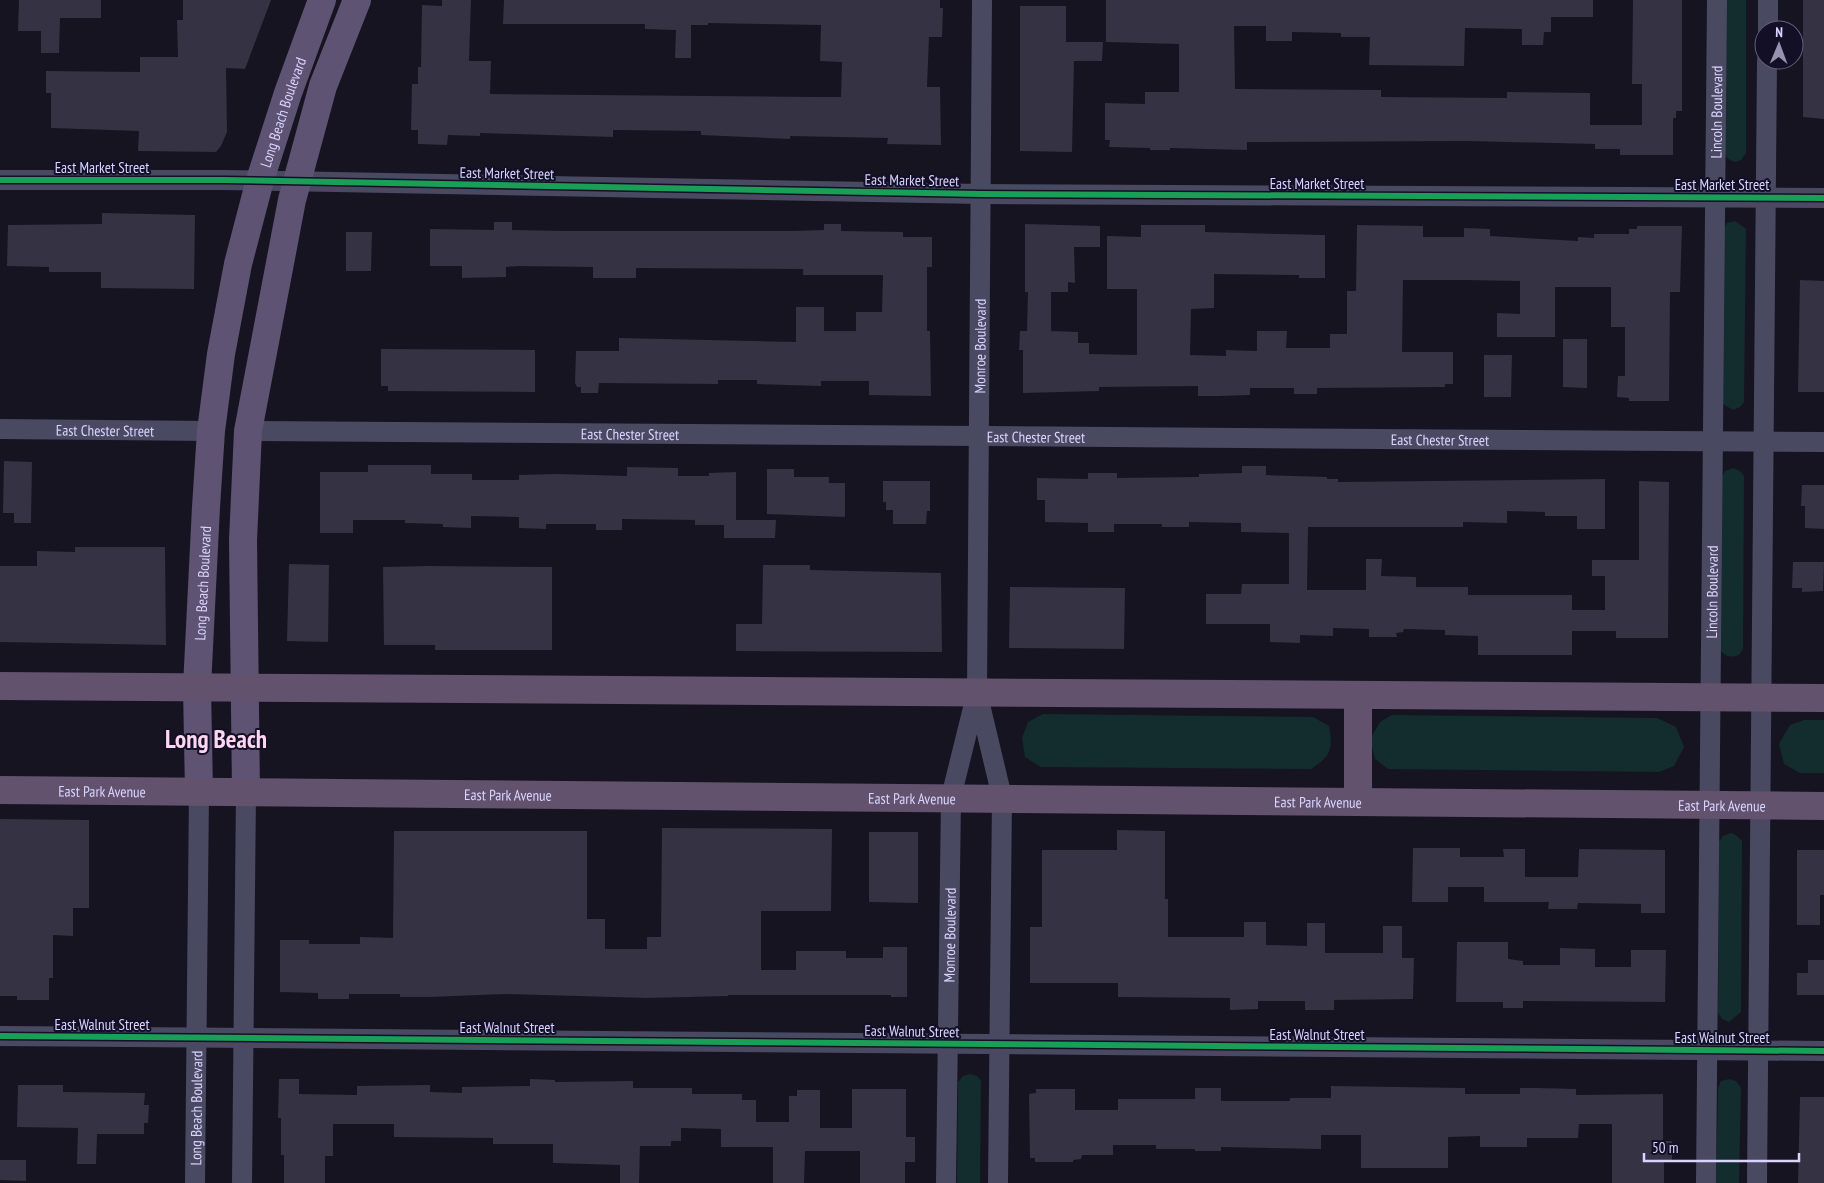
<svg xmlns="http://www.w3.org/2000/svg" width="1824" height="1183" font-family="'PT Sans Narrow',sans-serif">
  <style>
    .green { fill: #132c2d }
    .building { fill: #343243 }
    .lines { fill: none; stroke-linecap: round; stroke-linejoin: round }
    .minor { stroke: #4a4962; stroke-width: 20 }
    .primary { stroke: #5e5373; stroke-width: 28 }
    .trunk { stroke: #62526e; stroke-width: 28 }
    .cycleway-casing { stroke: #130f26; stroke-width: 9 }
    .cycleway { stroke: #1a9f57; stroke-width: 6 }
    .labels { text-anchor: middle; dominant-baseline: central; stroke-width: 4; stroke-linejoin: round; paint-order: stroke }
    .street-label { font-size: 15px; fill: #d9d4ff; stroke: #130f26 }
    .town-label { font-size: 25px; font-weight: bold; fill: #ffd6f0; stroke: #130f26 }
  </style>
  <rect width="100%" height="100%" fill="#161421"/>
  <g class="green">
    <polygon points="1725,0 1746,0 1746,153 1741,160 1735,162 1728,159 1723,153"/>
    <polygon points="1735,221 1746,229 1744,402 1740,407 1733,410 1721,403 1723,229 1727,223"/>
    <path d="M1733 468 1740 471 1744 476 1743 649 1739 655C1730 658 1726 657 1720 650L1722 477 1725 471Z"/>
    <path d="M1043 714 1313 717 1329 726C1333 750 1331 756 1311 769L1041 767 1025 757 1022 738 1028 722Z"/>
    <polygon points="1392,715 1657,718 1676,727 1684,747 1674,766 1659,772 1388,769 1375,759 1370,739 1380,722"/>
    <polygon points="1804,720 1824,720 1824,773 1800,773 1784,764 1779,744 1790,725"/>
    <polygon points="1731,833 1737,836 1742,841 1741,1012 1729,1022 1722,1019 1718,1013 1719,842 1723,836"/>
    <polygon points="970,1074 977,1076 981,1081 980,1183 957,1183 958,1082 963,1076"/>
    <polygon points="1729,1079 1736,1081 1741,1088 1739,1183 1716,1183 1718,1088 1721,1081"/>
  </g>
  <g class="building">
    <polygon points="19,0 101,0 101,18 60,18 59,53 41,53 41,31 18,31"/>
    <polygon points="183,0 271,0 245,69 226,68 227,132 221,146 216,152 138,151 139,131 51,128 51,93 46,93 46,71 140,72 140,57 178,57 177,20 183,20"/>
    <polygon points="442,0 471,0 469,61 491,61 490,94 817,97 841,97 842,62 820,61 821,25 708,23 708,25 691,25 691,58 675,58 676,30 645,29 645,24 503,24 504,0 940,0 940,8 943,8 942,37 929,37 927,87 940,87 941,145 887,144 888,138 790,136 790,139 701,135 701,131 620,130 613,130 613,137 480,133 480,136 448,135 447,145 418,144 418,130 411,130 412,84 418,84 418,67 421,67 422,5 442,6"/>
    <polygon points="1106,0 1593,0 1593,17 1551,17 1551,32 1544,32 1543,45 1522,45 1522,29 1465,28 1464,66 1369,65 1370,37 1341,37 1341,33 1292,32 1292,41 1266,41 1266,26 1234,26 1235,89 1381,90 1381,97 1507,98 1507,92 1590,93 1590,125 1642,125 1642,84 1632,84 1633,0 1682,0 1682,111 1676,111 1676,118 1673,118 1673,155 1620,155 1620,149 1595,149 1595,144 1467,141 1247,142 1247,150 1170,148 1170,150 1150,150 1150,148 1109,147 1110,140 1105,140 1105,103 1145,104 1145,92 1179,92 1179,44 1106,42"/>
    <polygon points="1803,0 1824,0 1824,119 1803,117"/>
    <polygon points="1020,6 1066,6 1066,42 1103,42 1102,61 1074,61 1072,152 1020,151"/>
    <polygon points="102,213 195,215 194,289 101,288 101,272 49,272 49,267 7,266 8,225 102,224"/>
    <polygon points="494,222 512,222 512,230 567,231 791,231 824,230 824,224 841,224 841,231 903,232 903,237 932,237 932,267 927,267 927,331 930,331 931,396 869,395 869,381 821,381 821,386 757,384 757,380 718,380 718,384 599,383 598,393 581,393 581,387 577,387 575,383 576,351 619,351 619,338 796,342 796,307 824,307 824,331 856,331 856,312 882,312 883,275 803,275 803,269 636,268 636,278 593,278 593,267 519,266 506,267 506,277 462,278 462,266 430,266 430,229 494,230"/>
    <polygon points="1025,224 1100,226 1100,247 1074,247 1075,283 1068,282 1068,292 1051,292 1051,331 1078,332 1078,343 1089,343 1089,354 1137,355 1137,289 1107,289 1107,236 1141,237 1141,225 1205,225 1205,232 1325,235 1325,278 1299,278 1299,275 1214,274 1214,308 1191,309 1190,355 1226,356 1226,350 1257,351 1257,331 1287,331 1286,348 1330,348 1330,334 1347,334 1347,291 1356,291 1357,225 1423,226 1423,237 1464,237 1464,228 1490,229 1490,236 1578,241 1578,237 1594,238 1594,234 1629,234 1629,229 1637,229 1637,226 1682,226 1680,292 1670,292 1669,401 1629,401 1629,398 1617,397 1618,376 1625,376 1625,327 1611,327 1611,287 1555,287 1555,337 1497,337 1497,313 1520,314 1520,281 1464,280 1403,280 1402,352 1453,352 1453,384 1445,384 1445,387 1317,388 1317,394 1294,394 1294,388 1250,388 1250,395 1219,396 1198,396 1198,386 1099,387 1099,391 1023,393 1023,350 1019,350 1020,331 1027,331 1028,292 1025,292"/>
    <polygon points="346,232 372,232 371,271 346,271"/>
    <polygon points="1800,280 1824,281 1824,392 1798,392"/>
    <polygon points="1563,339 1587,339 1587,388 1563,387"/>
    <polygon points="381,349 535,350 535,392 388,391 388,386 381,386"/>
    <polygon points="1484,355 1512,355 1511,397 1484,397"/>
    <polygon points="4,461 32,462 31,523 14,523 14,513 3,513"/>
    <polygon points="368,465 431,465 431,474 472,474 472,480 519,480 519,475 557,474 627,476 627,467 678,468 678,476 709,476 709,473 736,472 736,520 776,520 775,538 724,538 724,525 695,525 695,520 622,519 622,530 596,530 596,524 546,524 546,529 519,528 519,517 471,516 471,528 443,527 443,524 405,523 405,520 353,520 353,533 320,533 320,472 368,472"/>
    <polygon points="1242,466 1266,466 1266,475 1327,477 1327,479 1338,479 1338,482 1605,479 1605,529 1577,529 1577,516 1545,516 1545,512 1507,511 1507,523 1463,522 1463,527 1308,527 1307,590 1366,590 1366,559 1382,559 1381,576 1416,577 1416,587 1468,587 1468,595 1572,595 1572,610 1605,610 1605,576 1592,576 1592,560 1639,560 1639,481 1669,482 1668,638 1616,638 1616,631 1572,631 1572,655 1478,655 1478,636 1445,635 1445,630 1404,629 1403,632 1396,633 1397,637 1369,637 1369,629 1333,628 1333,636 1300,635 1300,643 1270,642 1270,624 1206,624 1206,594 1241,594 1242,584 1289,584 1289,533 1241,532 1241,523 1189,522 1189,527 1162,527 1162,524 1114,524 1114,532 1088,532 1088,523 1045,522 1045,500 1037,500 1037,478 1088,479 1088,473 1117,473 1117,478 1199,477 1199,474 1242,473"/>
    <polygon points="767,469 794,469 794,477 829,477 829,483 845,483 845,517 767,514"/>
    <polygon points="883,481 930,481 930,511 927,511 926,524 893,524 893,510 886,510 886,502 883,502"/>
    <polygon points="1802,485 1824,485 1824,529 1805,528 1805,506 1801,506"/>
    <polygon points="75,547 165,547 166,645 0,642 0,566 37,566 37,551 75,552"/>
    <polygon points="1793,562 1824,562 1823,591 1802,592 1802,588 1792,588"/>
    <polygon points="289,564 329,565 328,642 287,641"/>
    <polygon points="763,565 810,565 810,570 941,573 942,652 736,651 736,624 762,624"/>
    <polygon points="428,566 552,567 552,650 435,650 435,645 384,645 383,567"/>
    <polygon points="1010,587 1125,588 1124,649 1009,648"/>
    <polygon points="0,819 89,820 89,908 73,908 73,936 53,935 53,978 49,978 49,1000 17,1000 17,996 0,996"/>
    <polygon points="662,828 832,829 831,911 761,911 761,970 796,970 796,951 846,951 846,958 883,958 883,947 907,947 907,997 891,997 891,995 728,995 728,996 647,998 504,994 429,997 400,997 400,994 349,994 349,999 318,999 318,993 280,992 280,940 309,940 309,944 360,944 360,937 393,938 394,831 587,831 587,919 605,919 605,949 647,949 647,937 661,937"/>
    <polygon points="1117,830 1165,831 1165,899 1168,899 1168,937 1244,937 1244,922 1266,922 1266,945 1307,946 1307,923 1325,923 1325,953 1383,953 1383,926 1402,926 1402,958 1414,958 1413,999 1334,1000 1334,1010 1305,1010 1305,1001 1258,1001 1258,1009 1230,1010 1230,998 1118,997 1118,983 1030,983 1030,927 1042,927 1042,850 1117,850"/>
    <polygon points="869,832 918,832 918,903 869,902"/>
    <polygon points="1413,848 1460,848 1460,857 1504,857 1503,849 1525,849 1525,877 1578,877 1579,849 1665,850 1665,913 1641,913 1641,904 1578,903 1577,909 1548,909 1549,902 1484,902 1484,887 1448,887 1448,902 1412,902"/>
    <polygon points="1797,850 1824,850 1824,895 1820,895 1820,925 1797,925"/>
    <polygon points="1457,942 1508,942 1508,959 1523,961 1523,965 1560,965 1560,948 1595,949 1595,967 1631,967 1631,950 1666,950 1665,1002 1523,1001 1523,1008 1503,1008 1503,1002 1456,1002"/>
    <polygon points="1808,960 1824,960 1824,995 1797,995 1797,973 1808,973"/>
    <polygon points="279,1079 299,1079 299,1094 357,1095 357,1086 430,1085 430,1092 462,1093 462,1087 530,1086 530,1079 555,1080 555,1082 633,1081 633,1088 692,1088 692,1094 742,1094 742,1100 756,1100 756,1122 789,1122 789,1096 797,1096 797,1090 820,1090 820,1128 852,1128 852,1089 906,1089 906,1137 915,1137 915,1162 905,1162 905,1183 860,1183 860,1151 805,1151 804,1183 773,1183 773,1147 721,1147 721,1129 681,1128 681,1141 671,1141 671,1146 640,1146 639,1183 620,1183 620,1165 553,1163 553,1144 493,1144 493,1138 394,1137 394,1124 333,1124 333,1156 325,1156 325,1183 284,1183 284,1155 281,1155 281,1118 278,1118"/>
    <polygon points="18,1085 63,1085 63,1092 145,1093 144,1105 149,1105 148,1123 144,1123 144,1134 97,1134 96,1164 77,1164 78,1128 17,1127"/>
    <polygon points="1331,1086 1465,1088 1465,1094 1520,1094 1520,1088 1538,1088 1576,1089 1576,1095 1663,1094 1663,1141 1672,1141 1672,1162 1664,1162 1664,1183 1612,1183 1612,1124 1579,1124 1578,1138 1527,1138 1527,1147 1480,1147 1480,1136 1448,1137 1448,1168 1361,1168 1361,1135 1321,1135 1321,1149 1221,1147 1221,1151 1195,1151 1195,1149 1156,1149 1156,1145 1113,1145 1113,1155 1082,1155 1081,1159 1073,1160 1073,1162 1035,1162 1035,1158 1030,1158 1029,1094 1036,1093 1036,1089 1075,1089 1075,1110 1118,1110 1118,1099 1195,1099 1195,1088 1221,1088 1221,1101 1290,1101 1290,1098 1331,1098"/>
    <polygon points="1800,1097 1824,1097 1824,1183 1798,1183"/>
    <polygon points="0,1160 26,1160 26,1181 0,1180"/>
  </g>
  <g class="lines">
    <g class="minor">
      <polyline points="1768,30 1768,0"/>
      <polyline points="0,180 224,180 981,194 1824,198"/>
      <path id="s1" d="M0 429 211 431"/>
      <path id="s2" d="M248 431 1824 442"/>
      <path id="s3" d="M977 692 982 0"/>
      <polyline points="0,1036 1824,1051"/>
      <path id="s4" d="M195 1183 199 792"/>
      <polyline points="242,1183 246,792"/>
      <path id="s5" d="M946 1183 951 797 977 692 1002 797 998 1183"/>
      <path id="s6" d="M1706 1183 1717 0"/>
      <polyline points="1757,1183 1767,60"/>
    </g>
    <g class="primary">
      <path id="s7" d="M199 792 197 687 206 507 211 431 221 354 238 264 260 180 288 93 322 0"/>
      <polyline points="246,792 243,540 248,431 292,200 323,86 357,0"/>
    </g>
    <g class="trunk">
      <polyline points="0,686 1824,698"/>
      <path id="s8" d="M0 790 1824 806"/>
      <polyline points="1358,801 1358,695"/>
    </g>
    <defs>
      <g id="cycleway">
        <polyline points="0,180 224,180 981,194 1824,198"/>
        <polyline points="0,1036 1824,1051"/>
      </g>
    </defs>
    <use href="#cycleway" class="cycleway-casing"/>
    <use href="#cycleway" class="cycleway"/>
  </g>
  <g class="labels">
    <g class="street-label">
      <text stroke="none"><textPath href="#s6" startOffset="1071">Lincoln Boulevard</textPath></text>
      <text stroke="none"><textPath href="#s7" startOffset="689">Long Beach Boulevard</textPath></text>
      <text x="102" y="167">East Market Street</text>
      <text transform="translate(507 173) rotate(1)">East Market Street</text>
      <text transform="translate(912 180) rotate(1)">East Market Street</text>
      <text x="1317" y="183">East Market Street</text>
      <text x="1722" y="184">East Market Street</text>
      <text stroke="none"><textPath href="#s3" startOffset="346">Monroe Boulevard</textPath></text>
      <text stroke="none"><textPath href="#s1" startOffset="105">East Chester Street</textPath></text>
      <text stroke="none"><textPath href="#s2" startOffset="382">East Chester Street</textPath></text>
      <text stroke="none"><textPath href="#s2" startOffset="788">East Chester Street</textPath></text>
      <text stroke="none"><textPath href="#s2" startOffset="1192">East Chester Street</textPath></text>
      <text stroke="none"><textPath href="#s7" startOffset="209">Long Beach Boulevard</textPath></text>
      <text stroke="none"><textPath href="#s6" startOffset="591">Lincoln Boulevard</textPath></text>
      <text stroke="none"><textPath href="#s8" startOffset="102">East Park Avenue</textPath></text>
      <text stroke="none"><textPath href="#s8" startOffset="508">East Park Avenue</textPath></text>
      <text stroke="none"><textPath href="#s8" startOffset="912">East Park Avenue</textPath></text>
      <text stroke="none"><textPath href="#s8" startOffset="1318">East Park Avenue</textPath></text>
      <text stroke="none"><textPath href="#s8" startOffset="1722">East Park Avenue</textPath></text>
      <text stroke="none"><textPath href="#s5" startOffset="248">Monroe Boulevard</textPath></text>
      <text x="102" y="1024">East Walnut Street</text>
      <text x="507" y="1027">East Walnut Street</text>
      <text transform="translate(912 1031) rotate(1)">East Walnut Street</text>
      <text x="1317" y="1034">East Walnut Street</text>
      <text x="1722" y="1037">East Walnut Street</text>
      <text stroke="none"><textPath href="#s4" startOffset="75">Long Beach Boulevard</textPath></text>
    </g>
    <g class="town-label">
      <text x="216" y="739">Long Beach</text>
    </g>
  </g>
  <g transform="translate(1779 45) rotate(1)"><circle r="24" fill="#130f26" stroke="#625e7d"/>
  <path d="M0-4L9 19L0 12L-9 19Z" fill="#9591b1"/>
  <text y="-8" font-size="14" font-weight="bold" text-anchor="middle" fill="#d9d4ff">N</text>
  </g>
  <path d="M1644 1153v8h155v-8" fill="none" stroke="#d9d4ff" stroke-width="2.5"/>
  <text x="1652" y="1153" font-size="15" fill="#d9d4ff" stroke="#130f26" stroke-width="4" paint-order="stroke">50 m</text>
</svg>
